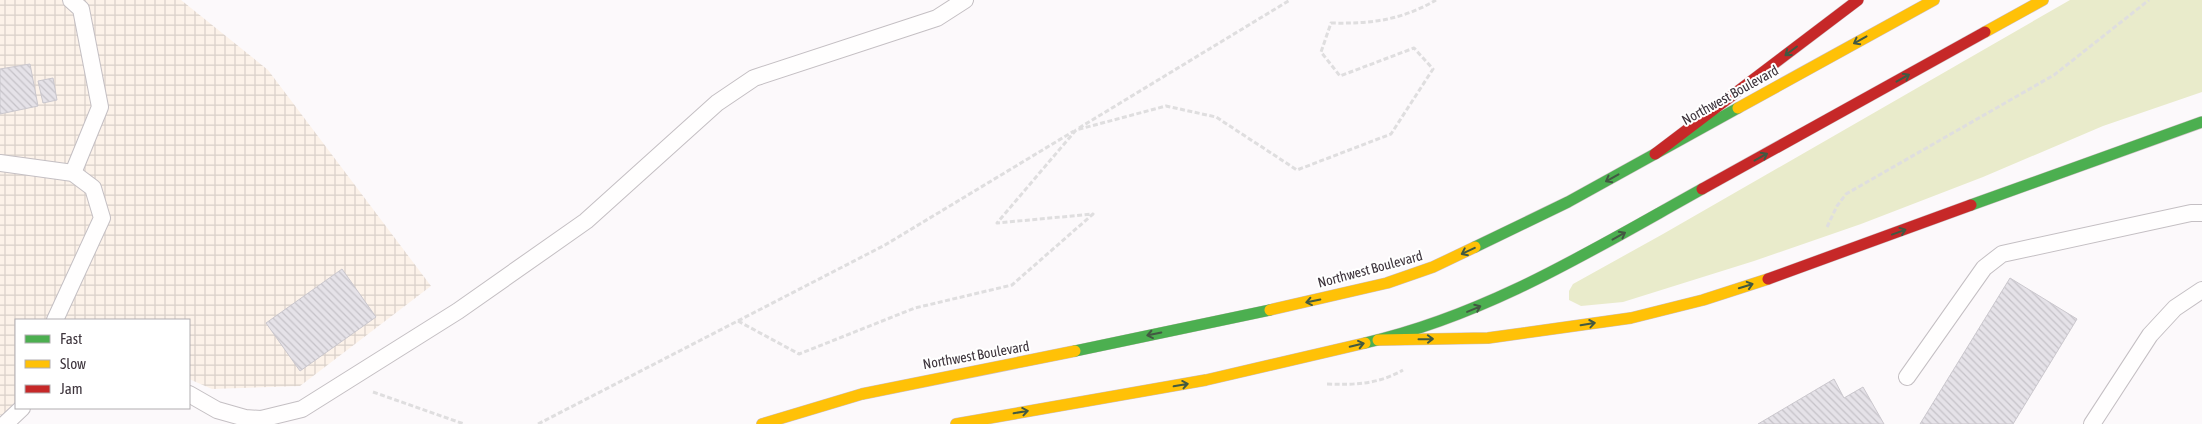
<svg xmlns="http://www.w3.org/2000/svg" width="2202" height="424" font-family="'Asap Condensed',sans-serif">
  <style>
    .industrial { fill: url(#industrial-grid) }
    .green { fill: #e9ebcb }
    .building { fill: url(#building-back-hatch); stroke: #cac7cd }
    .lines { fill: none; stroke-linecap: round; stroke-linejoin: round }
    .lane-casing { stroke: #c4bfc3; stroke-width: 18 }
    .fast-casing { stroke: #cdc0c3; stroke-width: 12 }
    .slow-casing { stroke: #cdc0c3; stroke-width: 12 }
    .jam-casing { stroke: #cdc0c3; stroke-width: 12 }
    .path { stroke: #dfdedf; stroke-width: 3; stroke-dasharray: 5 2.5; stroke-linecap: butt }
    .lane { stroke: #fffefe; stroke-width: 16 }
    .fast { stroke: #4caf50; stroke-width: 11 }
    .slow { stroke: #ffc107; stroke-width: 11 }
    .jam { stroke: #c62828; stroke-width: 11 }
    .oneway { stroke: #425942 }
    .labels { text-anchor: middle; dominant-baseline: central; stroke-width: 4; stroke-linejoin: round; paint-order: stroke }
    .street-label { font-size: 14px; fill: #3d343c; stroke: #fff }
  </style>
  <defs>
    <pattern id="industrial-grid" width="8" height="8" patternUnits="userSpaceOnUse" patternTransform="scale(1.25)"><rect width="8" height="8" fill="#fcf2e9"/><path d="M0 4h8M4 0v8" fill="none" stroke="#d9d0c9"/></pattern>
    <pattern id="building-back-hatch" width="6" height="6" patternUnits="userSpaceOnUse" patternTransform="scale(1.25)"><rect width="6" height="6" fill="#e5e2e8"/><path d="M-1 5l2 2M0 0l6 6M5-1l2 2" fill="none" stroke="#c5c2c8"/></pattern>
  </defs>
  <rect width="100%" height="100%" fill="#fcf9fb"/>
  <polygon class="industrial" points="0,0 181,0 268,70 431,286 300,386 212,389 189,379 189,320 16,320 15,422 0,415"/>
  <polygon class="green" points="2070,0 2202,0 2202,92 2103,126 1983,177 1861,224 1754,261 1623,302 1581,306 1569,300 1569,291 1573,284 1663,234"/>
  <g class="building">
    <polygon points="30,64 38,106 0,114 0,69"/>
    <polygon points="53,78 57,100 43,103 38,81"/>
    <polygon points="342,269 376,317 300,371 266,323"/>
    <polygon points="2010,278 2077,319 2013,424 1920,424"/>
    <polygon points="1834,379 1844,398 1863,387 1884,424 1758,424"/>
  </g>
  <g class="lines">
    <defs>
      <g id="lane">
        <polyline points="71,0 81,9 100,107 73,173"/>
        <polyline points="0,163 73,173 93,188 102,218 55,320"/>
        <polyline points="1907,377 1984,268 2002,254 2191,213 2202,213"/>
        <polyline points="189,394 217,410 245,418 261,419 302,409 458,311 586,221 717,103 754,78 937,18 965,0"/>
        <polyline points="5,424 22,408"/>
        <polyline points="2092,424 2150,335 2175,308 2202,290"/>
      </g>
      <g id="fast">
        <polyline points="1971,205 2202,122"/>
        <polyline points="1475,247 1568,202 1738,108"/>
        <path d="M1365 343C1488 315 1594 249 1702 189"/>
        <polyline points="1075,351 1270,310"/>
      </g>
      <g id="slow">
        <polyline points="1985,32 2043,0"/>
        <polyline points="1738,108 1934,0"/>
        <polyline points="1270,310 1387,283 1433,267 1475,247"/>
        <polyline points="1378,340 1488,338 1631,318 1703,300 1768,279"/>
        <polyline points="762,424 862,394 1075,351"/>
        <polyline points="956,424 1206,380 1365,343"/>
      </g>
      <g id="jam">
        <polyline points="1655,154 1858,0"/>
        <polyline points="1702,189 1985,32"/>
        <polyline points="1768,279 1971,205"/>
      </g>
    </defs>
    <use href="#lane" class="lane-casing"/>
    <use href="#fast" class="fast-casing"/>
    <use href="#slow" class="slow-casing"/>
    <use href="#jam" class="jam-casing"/>
    <g class="path">
      <polyline points="1079,128 1290,0"/>
      <polyline points="1827,227 1837,206 1846,194 2054,75 2149,0"/>
      <path d="M738 321 799 354 915 308 1012 285 1093 214 997 223 1076 130 1166 106 1216 117 1297 170 1391 134 1433 69 1414 48 1340 76 1321 52 1331 23C1371 24 1402 20 1436 0"/>
      <path d="M1327 384C1355 385 1379 384 1403 370"/>
      <polyline points="373,392 464,424"/>
      <polyline points="538,424 885,245 1074,131"/>
    </g>
    <use href="#lane" class="lane"/>
    <use href="#fast" class="fast"/>
    <use href="#slow" class="slow"/>
    <use href="#jam" class="jam"/>
  </g>
  <defs><path id="oneway-shaft" d="M-6 0H5M1.5-3L5.5 0L1.5 3" fill="none" stroke-width="1.6" stroke-linecap="round" stroke-linejoin="round" transform="scale(1.25)"/></defs>
  <g class="oneway">
    <use href="#oneway-shaft" transform="translate(1860 40) rotate(151)"/>
    <use href="#oneway-shaft" transform="translate(1791 51) rotate(143)"/>
    <use href="#oneway-shaft" transform="translate(1903 78) rotate(-29)"/>
    <use href="#oneway-shaft" transform="translate(1761 157) rotate(-29)"/>
    <use href="#oneway-shaft" transform="translate(1612 178) rotate(151)"/>
    <use href="#oneway-shaft" transform="translate(1899 232) rotate(-20)"/>
    <use href="#oneway-shaft" transform="translate(1619 236) rotate(-29)"/>
    <use href="#oneway-shaft" transform="translate(1468 251) rotate(155)"/>
    <use href="#oneway-shaft" transform="translate(1746 286) rotate(-17)"/>
    <use href="#oneway-shaft" transform="translate(1313 301) rotate(168)"/>
    <use href="#oneway-shaft" transform="translate(1474 309) rotate(-23)"/>
    <use href="#oneway-shaft" transform="translate(1588 324) rotate(-9)"/>
    <use href="#oneway-shaft" transform="translate(1154 334) rotate(168)"/>
    <use href="#oneway-shaft" transform="translate(1426 339) rotate(-1)"/>
    <use href="#oneway-shaft" transform="translate(1357 345) rotate(-13)"/>
    <use href="#oneway-shaft" transform="translate(1181 385) rotate(-10)"/>
    <use href="#oneway-shaft" transform="translate(1021 412) rotate(-10)"/>
  </g>
  <g class="labels">
    <g class="street-label">
      <text transform="translate(1730 95) rotate(-29)">Northwest Boulevard</text>
      <text transform="translate(1370 269) rotate(-15)">Northwest Boulevard</text>
      <text transform="translate(976 355) rotate(-10)">Northwest Boulevard</text>
    </g>
  </g>
  <rect x="15" y="319" width="175" height="90" fill="#ffffff" stroke="#b1aeb1"/>
  <rect x="25" y="335" width="25" height="8" fill="#4caf50" stroke="#b1aeb1"/>
  <text x="60" y="344" font-size="15" fill="#3d343c">Fast</text>
  <rect x="25" y="360" width="25" height="8" fill="#ffc107" stroke="#b1aeb1"/>
  <text x="60" y="369" font-size="15" fill="#3d343c">Slow</text>
  <rect x="25" y="385" width="25" height="8" fill="#c62828" stroke="#b1aeb1"/>
  <text x="60" y="394" font-size="15" fill="#3d343c">Jam</text>
</svg>
